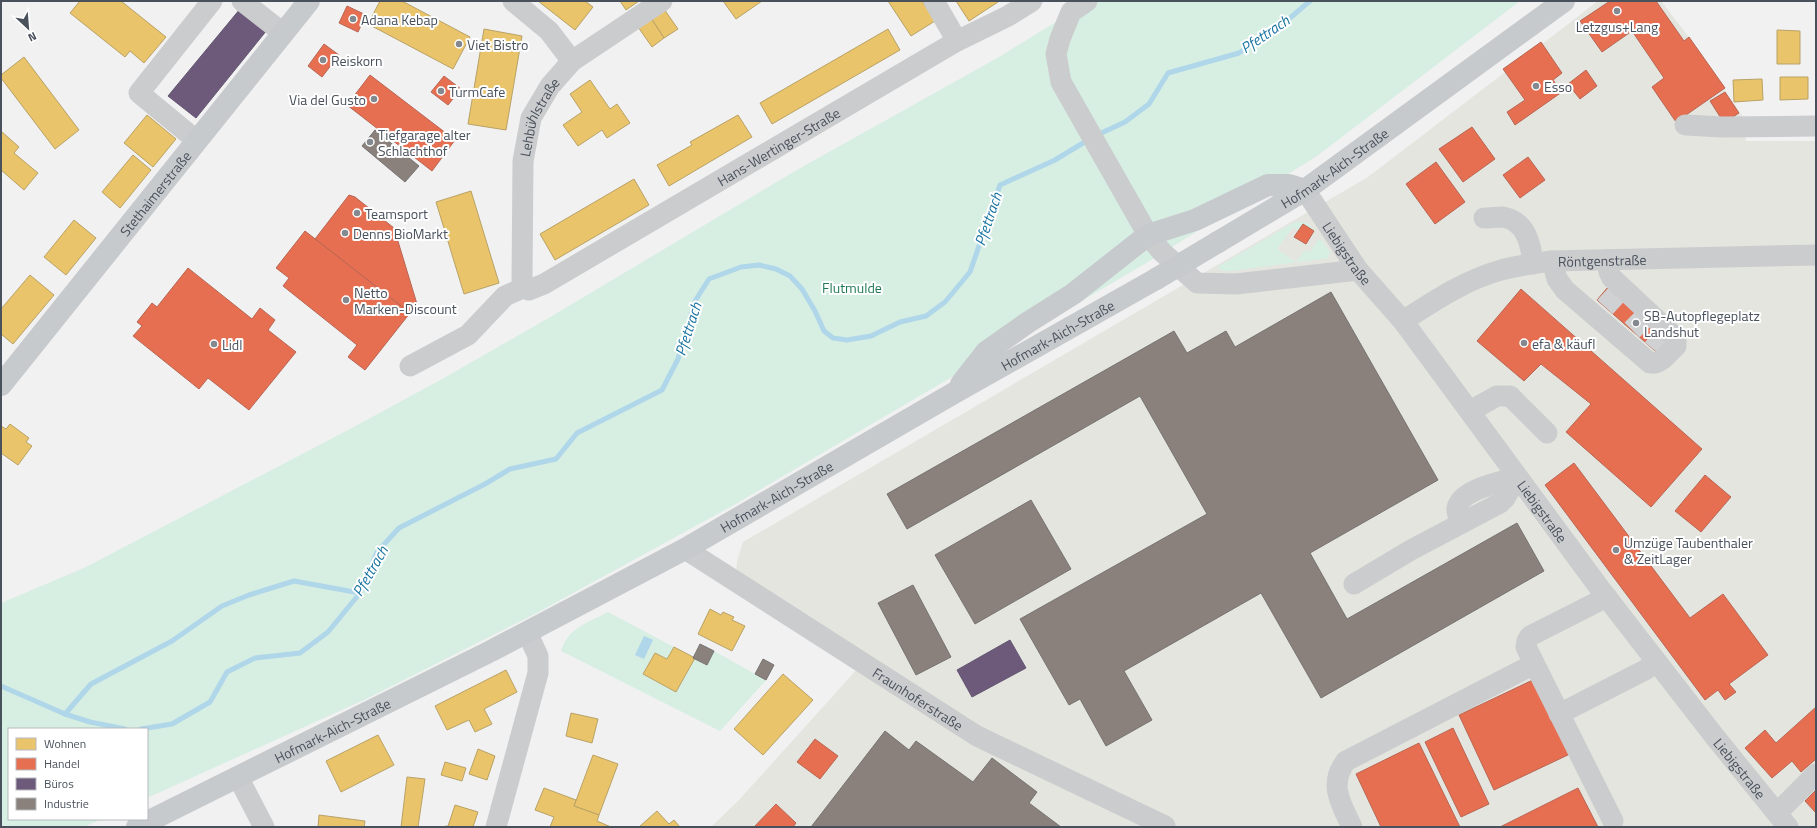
<svg xmlns="http://www.w3.org/2000/svg" width="1817" height="828" font-family="'Titillium Web',sans-serif">
  <style>
    .commercial { fill: #e5e5df }
    .green { fill: #d7eee3 }
    .water { fill: #afd6e9 }
    .homes { fill: #e9c46a; stroke: #b9a266 }
    .shops { fill: #e76f51; stroke: #b86654 }
    .offices { fill: #6d597a; stroke: #625771 }
    .industry { fill: #8a817c; stroke: #767372 }
    .lines { fill: none; stroke-linecap: round; stroke-linejoin: round }
    .stream { stroke: #afd6e9; stroke-width: 5 }
    .minor-tunnel { stroke: #cfd1d3; stroke-width: 21; stroke-dasharray: 21 10; stroke-linecap: butt }
    .minor { stroke: #cbccce; stroke-width: 21 }
    .major { stroke: #c7cacd; stroke-width: 22 }
    .major-bridge { stroke: #c7cacd; stroke-width: 22 }
    .poi-dot { fill: #848990; stroke: #fff; stroke-width: 1.5 }
    .labels { text-anchor: middle; dominant-baseline: central; stroke-width: 4; stroke-linejoin: round; paint-order: stroke }
    .poi-label { font-size: 14px; fill: #49515c; stroke: #fff; text-anchor: start }
    .street-label { font-size: 14px; fill: #49515c; stroke: #fff }
    .park-label { font-size: 14px; fill: #1f7856; stroke: #fff }
    .water-label { font-size: 15px; font-style: italic; fill: #1873a0; stroke: #fff }
  </style>
  <rect width="100%" height="100%" fill="#f1f1f1"/>
  <polygon class="commercial" points="1598,1 1661,1 1692,41 1743,117 1746,141 1816,141 1816,827 711,827 739,800 868,657 736,573 737,561 743,542 1368,177"/>
  <g class="green">
    <polygon points="1090,1 1520,1 1317,156 1148,262 734,505 533,615 366,699 147,798 147,729 9,729 9,819 101,819 84,827 1,827 1,603 84,568 350,429 444,378 552,316 795,171 999,57"/>
    <polygon points="1303,221 1309,224 1314,231 1303,224 1299,230 1293,227 1277,249 1296,262 1305,250 1310,252 1318,240 1321,239 1330,252 1328,258 1231,271 1223,271 1217,267 1293,223"/>
    <path d="M608 612 674 647 667 659 655 653 643 674 676 692 695 658 707 665 714 651 766 680 720 731 561 651C568 628 587 623 608 612Z"/>
  </g>
  <polygon class="water" points="644,636 653,640 644,659 635,655"/>
  <g class="homes">
    <polygon points="80,1 121,1 166,37 144,63 130,51 125,57 70,13"/>
    <polygon points="380,1 402,1 470,37 453,69 368,24"/>
    <polygon points="538,1 585,1 593,7 575,30"/>
    <polygon points="620,1 639,1 626,10"/>
    <polygon points="723,1 762,1 736,19"/>
    <polygon points="888,1 922,1 935,21 911,36"/>
    <polygon points="956,1 997,1 998,2 969,21"/>
    <polygon points="664,9 678,29 664,38 651,18"/>
    <polygon points="651,18 664,38 652,47 638,27"/>
    <polygon points="484,29 522,36 506,130 468,124"/>
    <polygon points="888,29 900,50 772,124 760,103"/>
    <polygon points="1777,30 1800,31 1800,64 1777,64"/>
    <polygon points="24,57 79,130 55,149 1,78 1,75"/>
    <polygon points="1780,77 1808,77 1808,99 1780,100"/>
    <polygon points="1762,79 1763,100 1734,102 1733,80"/>
    <polygon points="590,80 610,109 617,104 630,123 607,138 602,130 578,146 563,125 582,112 570,94"/>
    <polygon points="147,115 176,139 153,167 124,143"/>
    <polygon points="738,115 752,137 669,186 657,165 692,145 690,142"/>
    <polygon points="1,131 19,147 14,153 38,173 24,190 1,170"/>
    <polygon points="133,155 151,170 120,208 102,192"/>
    <polygon points="634,179 649,205 555,260 540,234"/>
    <polygon points="471,191 499,283 464,294 436,202"/>
    <polygon points="74,220 96,238 66,275 44,257"/>
    <polygon points="30,275 54,295 13,344 1,334 1,309"/>
    <polygon points="10,424 29,438 26,442 32,446 18,465 1,453 1,426 6,429"/>
    <polygon points="710,609 721,615 723,612 734,617 732,620 745,626 732,651 698,634"/>
    <polygon points="674,647 695,658 676,692 643,674 655,653 667,659"/>
    <polygon points="506,670 517,692 484,709 492,724 475,732 469,720 447,730 435,706"/>
    <polygon points="783,674 813,700 763,755 734,729"/>
    <polygon points="571,713 598,719 592,743 566,736"/>
    <polygon points="378,735 394,765 341,792 326,761"/>
    <polygon points="478,749 495,756 487,780 469,774"/>
    <polygon points="593,755 618,764 599,815 574,806"/>
    <polygon points="445,762 466,768 462,781 441,775"/>
    <polygon points="407,777 425,779 418,827 401,827"/>
    <polygon points="544,788 576,800 574,806 599,815 597,821 611,827 550,827 554,817 535,810"/>
    <polygon points="455,805 478,812 473,827 439,827 448,826"/>
    <polygon points="657,811 669,824 674,820 680,827 639,827"/>
    <polygon points="319,815 365,821 364,827 318,827"/>
  </g>
  <g class="shops">
    <polygon points="1610,1 1656,1 1684,41 1689,37 1725,88 1676,122 1652,87 1664,78 1632,31 1602,52 1580,21"/>
    <polygon points="347,6 366,15 358,32 339,23"/>
    <polygon points="1541,42 1562,73 1553,80 1562,92 1515,125 1507,112 1525,100 1503,69"/>
    <polygon points="324,44 339,55 322,77 308,66"/>
    <polygon points="1586,70 1597,86 1580,99 1568,84"/>
    <polygon points="370,75 455,140 432,171 347,105"/>
    <polygon points="444,76 461,89 448,105 431,92"/>
    <polygon points="1725,92 1739,113 1724,123 1710,101"/>
    <polygon points="1472,127 1495,159 1463,182 1439,149"/>
    <polygon points="1528,157 1545,180 1520,198 1503,175"/>
    <polygon points="1436,162 1465,202 1435,224 1406,184"/>
    <polygon points="349,195 355,197 394,228 417,304 410,313 315,239"/>
    <polygon points="1303,224 1314,231 1306,244 1294,237"/>
    <polygon points="305,231 410,313 365,370 348,357 357,345 283,286 289,278 276,268"/>
    <polygon points="188,268 252,319 260,308 275,320 268,330 296,352 249,410 208,378 199,389 133,336 142,326 137,322 152,303 157,307"/>
    <polygon points="1608,287 1671,345 1661,356 1597,300"/>
    <polygon points="1521,289 1702,449 1651,507 1566,432 1591,404 1541,364 1524,381 1477,341"/>
    <polygon points="1574,463 1690,618 1723,594 1768,655 1729,684 1736,692 1725,700 1718,690 1705,700 1545,485"/>
    <polygon points="1705,475 1731,497 1701,532 1675,511"/>
    <polygon points="1537,678 1572,753 1494,790 1459,715"/>
    <polygon points="1816,707 1816,759 1801,772 1792,761 1772,778 1745,748 1765,730 1776,743"/>
    <polygon points="1453,728 1489,804 1461,817 1425,742"/>
    <polygon points="815,739 838,756 820,779 797,762"/>
    <polygon points="1419,743 1460,827 1381,827 1356,774"/>
    <polygon points="1578,788 1598,827 1500,827"/>
    <polygon points="1816,790 1816,813 1805,801"/>
    <polygon points="776,804 796,823 793,827 754,827"/>
  </g>
  <g class="offices">
    <polygon points="240,9 267,30 196,118 168,96"/>
    <polygon points="1010,640 1026,668 972,697 957,670"/>
  </g>
  <g class="industry">
    <polygon points="375,130 419,166 405,182 362,146"/>
    <polygon points="1331,292 1438,480 1310,553 1347,619 1517,523 1544,571 1321,698 1261,593 1124,671 1152,720 1106,746 1080,699 1069,705 1020,619 1207,514 1140,396 907,529 887,494 1174,331 1187,353 1226,331 1235,347"/>
    <polygon points="1031,500 1071,569 975,624 935,555"/>
    <polygon points="913,585 951,657 916,675 878,603"/>
    <polygon points="700,644 714,651 707,665 693,658"/>
    <polygon points="763,659 774,665 766,680 755,674"/>
    <polygon points="885,731 909,750 916,741 973,782 992,758 1037,792 1029,803 1061,827 811,827"/>
  </g>
  <g class="lines">
    <g class="stream">
      <polyline points="1097,135 1125,122 1149,104 1168,73 1239,53 1284,23 1310,1"/>
      <polyline points="1,686 65,714 90,722 125,729"/>
      <polyline points="65,714 91,684 172,641 222,606 249,595 294,581 360,593"/>
      <polyline points="141,729 172,724 210,702 227,672 255,658 300,653 328,632 360,593 377,552 399,528 485,484 510,469 556,459 577,433 662,390 678,359 695,301 709,279 741,267 759,265 776,269 790,276 802,289 815,311 824,331 833,338 847,340 871,336 900,322 926,316 945,302 970,272 1000,185 1055,160 1088,140"/>
    </g>
    <g class="minor-tunnel">
      <polyline points="1605,307 1616,295"/>
      <polyline points="1632,330 1643,319"/>
      <polyline points="1653,349 1663,337"/>
    </g>
    <g class="minor">
      <polyline points="242,1 283,33"/>
      <polyline points="513,1 549,31 572,61"/>
      <polyline points="934,1 957,41"/>
      <polyline points="1087,1 1071,12 1060,39 1056,54 1061,82 1136,214 1148,235 1162,252 1197,283 1236,284 1358,270"/>
      <polyline points="1685,125 1723,127 1816,126"/>
      <polyline points="196,140 139,93 212,1"/>
      <path id="s1" d="M1305 190 1358 270 1403 321 1601 590 1715 737 1788 827"/>
      <path d="M1484 218C1490 218 1497 217 1503 217 1526 221 1531 244 1533 264"/>
      <path d="M1552 261 1557 279 1565 290 1650 363C1661 365 1668 353 1676 346V341L1674 336 1612 278 1609 272 1607 260"/>
      <path id="s2" d="M525 287 529 290 544 284 957 41 1008 16 1032 1"/>
      <path id="s3" d="M525 287 522 281 523 161 531 118 550 86 572 61 662 1"/>
      <path id="s4" d="M1403 321C1434 301 1465 280 1501 270 1517 266 1535 263 1552 261L1816 255"/>
      <polyline points="410,366 468,335 505,296 525,287"/>
      <polyline points="1470,411 1497,396 1510,396 1547,433"/>
      <path d="M1461 523C1460 519 1456 513 1457 508 1461 489 1501 482 1517 477"/>
      <path id="s5" d="M685 549 977 736 1165 826"/>
      <polyline points="1354,584 1411,550 1500,503 1505,498 1517,477"/>
      <polyline points="1607,597 1530,636 1527,641 1526,647 1613,821"/>
      <polyline points="1559,714 1645,670 1657,662"/>
      <polyline points="238,777 264,827"/>
      <polyline points="1777,813 1816,774"/>
      <polyline points="496,827 538,673 538,656 527,632"/>
      <path d="M1352 827C1341 804 1328 784 1346 761L1534 664"/>
    </g>
    <g class="major">
      <path id="s6" d="M1218 242 1305 190 1564 1"/>
      <polyline points="961,384 986,352 1027,323 1073,294 1148,235 1195,220 1268,185 1289,185 1305,190"/>
      <path id="s7" d="M1 385 309 1"/>
      <path id="s8" d="M137 827 491 651 685 549 954 393 1156 279"/>
    </g>
    <polyline class="major-bridge" points="1156,279 1218,242"/>
  </g>
  <g class="poi-dot">
    <circle cx="1617" cy="11" r="4"/>
    <circle cx="353" cy="19" r="4"/>
    <circle cx="459" cy="44" r="4"/>
    <circle cx="323" cy="60" r="4"/>
    <circle cx="1536" cy="86" r="4"/>
    <circle cx="441" cy="91" r="4"/>
    <circle cx="374" cy="99" r="4"/>
    <circle cx="370" cy="142" r="4"/>
    <circle cx="357" cy="213" r="4"/>
    <circle cx="345" cy="233" r="4"/>
    <circle cx="346" cy="300" r="4"/>
    <circle cx="1636" cy="323" r="4"/>
    <circle cx="1524" cy="343" r="4"/>
    <circle cx="214" cy="344" r="4"/>
    <circle cx="1616" cy="550" r="4"/>
  </g>
  <g class="labels">
    <g class="poi-label">
      <text x="361" y="19">Adana Kebap</text>
      <text x="1617" y="26" text-anchor="middle">Letzgus+Lang</text>
      <text x="467" y="44">Viet Bistro</text>
      <text x="331" y="60">Reiskorn</text>
      <text x="1544" y="86">Esso</text>
      <text x="449" y="91">TurmCafe</text>
      <text x="366" y="99" text-anchor="end">Via del Gusto</text>
      <text x="378" y="134">Tiefgarage alter<tspan x="378" dy="16">Schlachthof</tspan></text>
      <text x="365" y="213">Teamsport</text>
      <text x="353" y="233">Denns BioMarkt</text>
      <text x="354" y="292">Netto<tspan x="354" dy="16">Marken-Discount</tspan></text>
      <text x="1644" y="315">SB-Autopflegeplatz<tspan x="1644" dy="16">Landshut</tspan></text>
      <text x="1532" y="343">efa &amp; käufl</text>
      <text x="222" y="344">Lidl</text>
      <text x="1624" y="542">Umzüge Taubenthaler<tspan x="1624" dy="16">&amp; ZeitLager</tspan></text>
    </g>
    <g class="street-label">
      <text stroke="none"><textPath href="#s3" startOffset="174">Lehbühlstraße</textPath></text>
      <text stroke="none"><textPath href="#s2" startOffset="293">Hans-Wertinger-Straße</textPath></text>
      <text stroke="none"><textPath href="#s6" startOffset="138">Hofmark-Aich-Straße</textPath></text>
      <text stroke="none"><textPath href="#s7" startOffset="246">Stethaimerstraße</textPath></text>
      <text stroke="none"><textPath href="#s1" startOffset="76">Liebigstraße</textPath></text>
      <text stroke="none"><textPath href="#s4" startOffset="213">Röntgenstraße</textPath></text>
      <text stroke="none"><textPath href="#s8" startOffset="1044">Hofmark-Aich-Straße</textPath></text>
      <text stroke="none"><textPath href="#s8" startOffset="720">Hofmark-Aich-Straße</textPath></text>
      <text stroke="none"><textPath href="#s1" startOffset="400">Liebigstraße</textPath></text>
      <text stroke="none"><textPath href="#s5" startOffset="277">Fraunhoferstraße</textPath></text>
      <text stroke="none"><textPath href="#s8" startOffset="218">Hofmark-Aich-Straße</textPath></text>
      <text stroke="none"><textPath href="#s1" startOffset="724">Liebigstraße</textPath></text>
    </g>
    <g class="park-label">
      <text x="852" y="287">Flutmulde</text>
    </g>
    <g class="water-label">
      <text transform="translate(1265 34) rotate(-34)">Pfettrach</text>
      <text transform="translate(988 219) rotate(-71)">Pfettrach</text>
      <text transform="translate(688 329) rotate(-72)">Pfettrach</text>
      <text transform="translate(370 571) rotate(-60)">Pfettrach</text>
    </g>
  </g>
  <rect width="1817" height="828" fill="none" stroke="#49515c" stroke-width="4"/>
  <rect x="8" y="728" width="140" height="92" fill="#ffffff" stroke="#b6b9be"/>
  <rect x="16" y="738" width="20" height="12" fill="#e9c46a" stroke="#b6b9be"/>
  <text x="44" y="748" font-size="12" fill="#49515c">Wohnen</text>
  <rect x="16" y="758" width="20" height="12" fill="#e76f51" stroke="#b6b9be"/>
  <text x="44" y="768" font-size="12" fill="#49515c">Handel</text>
  <rect x="16" y="778" width="20" height="12" fill="#6d597a" stroke="#b6b9be"/>
  <text x="44" y="788" font-size="12" fill="#49515c">Büros</text>
  <rect x="16" y="798" width="20" height="12" fill="#8a817c" stroke="#b6b9be"/>
  <text x="44" y="808" font-size="12" fill="#49515c">Industrie</text>
  <g transform="translate(28 28) rotate(154)" stroke="#ffffff" stroke-width="3" paint-order="stroke">
  <path d="M0-3L7 15L0 10L-7 15Z" fill="#49515c"/>
  <text y="-6" font-size="11" font-weight="bold" text-anchor="middle" fill="#49515c">N</text>
  </g>
</svg>
